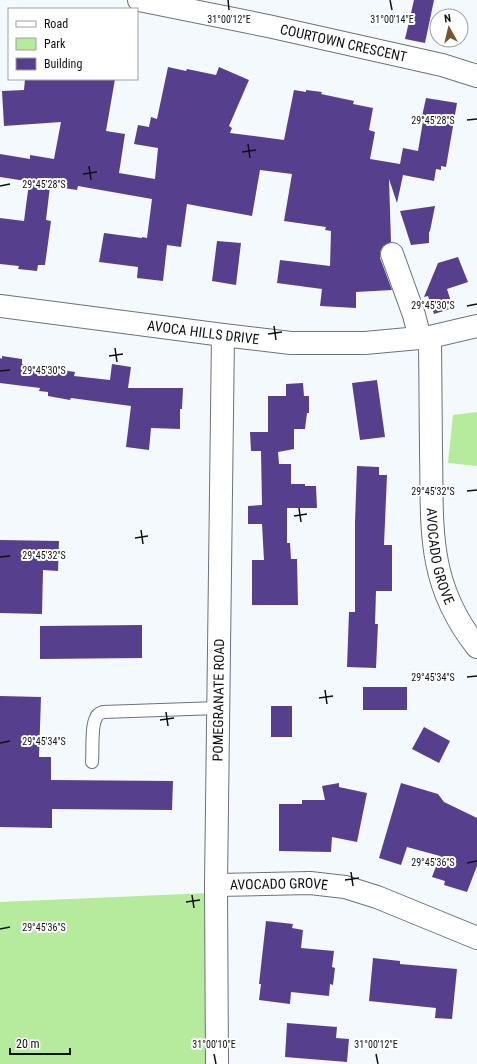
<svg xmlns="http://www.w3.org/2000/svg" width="477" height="1064" font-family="'Roboto Condensed',sans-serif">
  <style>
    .green { fill: #b6eb9e }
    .building { fill: #56408d }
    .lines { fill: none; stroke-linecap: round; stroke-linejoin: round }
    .service-casing { stroke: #6c727a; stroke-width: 14 }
    .minor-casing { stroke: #6c727a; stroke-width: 24 }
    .service { stroke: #fff; stroke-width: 12 }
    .minor { stroke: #fff; stroke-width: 22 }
    .ticks { fill: none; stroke: #0f1114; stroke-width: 1.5 }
    .labels { text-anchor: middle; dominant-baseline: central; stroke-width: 4; stroke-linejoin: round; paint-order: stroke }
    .street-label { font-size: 14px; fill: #0f1114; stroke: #fff }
    .ticks-label { font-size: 10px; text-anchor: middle; fill: #0f1114; stroke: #fff; stroke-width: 4; stroke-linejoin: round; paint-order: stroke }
  </style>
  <rect width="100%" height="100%" fill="#f4f9fe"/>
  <g class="green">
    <polygon points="477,412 477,466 448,463 453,415"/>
    <polygon points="208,893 206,1064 0,1064 0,902"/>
  </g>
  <g class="building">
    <polygon points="414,0 434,0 425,43 405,39"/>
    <polygon points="168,67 186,71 187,69 216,75 219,67 249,80 229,126 232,128 230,133 284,140 294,90 306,92 306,90 322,92 321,94 354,101 353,104 373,108 369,130 375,132 370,159 400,164 403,148 418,151 423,121 421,121 426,98 457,103 446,167 441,166 441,170 436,169 434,181 403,175 397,203 389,179 391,242 383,246 380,252 380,258 392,290 356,292 356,308 320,306 322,289 277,283 280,260 330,266 331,231 325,230 326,227 284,221 292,174 260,170 252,216 187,204 181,247 167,245 163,281 137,278 138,267 99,262 104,233 142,238 142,237 147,238 152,199 78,186 77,190 50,186 46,220 51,221 45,265 38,265 37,271 18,269 19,266 0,264 0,218 24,221 29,183 26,182 26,181 0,177 0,154 30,159 30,155 54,159 61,122 4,126 2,91 24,90 25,79 115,79 106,131 125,134 119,173 155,179 158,148 134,144 138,125 149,127 151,117 157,119"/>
    <polygon points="435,206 430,231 429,232 429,243 411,245 400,211"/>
    <polygon points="217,241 241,243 236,285 212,281"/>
    <polygon points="458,257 468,282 447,289 453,308 434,314 428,296 424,297 438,263"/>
    <polygon points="2,356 22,359 22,364 75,372 74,376 110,380 112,364 131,367 128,388 183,388 182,409 180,409 180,429 151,428 149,450 126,447 131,406 71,398 70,400 48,396 48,392 39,391 40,388 0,383 0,358 2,359"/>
    <polygon points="377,380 385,437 360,440 352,383"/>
    <polygon points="303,383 304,396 309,396 309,413 307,413 305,429 294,429 294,449 278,452 279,464 291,464 291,484 305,484 305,486 316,486 317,508 287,508 287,543 290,543 291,559 297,559 298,605 252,605 252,560 264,560 262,524 248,524 248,506 262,505 261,451 251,451 250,432 268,432 268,396 286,396 286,384"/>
    <polygon points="357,466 379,467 379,475 387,475 384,545 392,545 392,591 376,591 375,624 378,624 376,668 347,667 349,612 355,612 355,522"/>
    <polygon points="0,540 59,541 58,571 43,570 42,614 0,613"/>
    <polygon points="142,625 142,658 40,659 40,626"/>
    <rect x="363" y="687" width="44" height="23"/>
    <polygon points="0,696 41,697 39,757 51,757 51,780 173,781 172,810 52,809 52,828 0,827"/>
    <rect x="271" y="706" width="21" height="31"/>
    <polygon points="424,727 450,741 439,763 412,749"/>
    <polygon points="339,783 339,787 367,793 357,842 332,837 331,852 279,851 279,804 302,804 302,800 325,800 322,786"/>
    <polygon points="401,783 438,794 444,802 477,818 477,866 467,892 444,885 445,881 432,877 440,856 407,847 401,865 379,858"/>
    <polygon points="266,921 293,924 292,928 303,930 301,948 334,951 332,967 335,968 333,985 330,984 329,996 291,992 290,1004 259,1000 261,984 259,984"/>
    <polygon points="373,958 400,961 400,964 457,969 452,1019 435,1018 436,1008 369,1001"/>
    <polygon points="287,1023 337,1027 336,1038 349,1039 347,1062 285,1057"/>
  </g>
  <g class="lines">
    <defs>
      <path id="service" d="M92 762C93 752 91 726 96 718 97 714 100 713 103 712L218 708"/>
      <g id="minor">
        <path id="s1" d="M139 0 268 26 442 65 477 76"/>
        <polyline points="392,254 414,315 420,338"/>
        <path id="s2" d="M0 306 223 335 291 343H365L430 337 477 326"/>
        <path id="s3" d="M430 337C430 376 431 414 431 453 432 489 430 527 437 562 443 593 458 623 477 647"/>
        <path id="s4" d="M216 885 310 883 345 887 377 897 477 938"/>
        <path id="s5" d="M217 1064 216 885 223 335"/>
      </g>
    </defs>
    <use href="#service" class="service-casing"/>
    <use href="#minor" class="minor-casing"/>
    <use href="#service" class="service"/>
    <use href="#minor" class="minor"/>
  </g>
  <path class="ticks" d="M228 0 229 10M390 0 392 10M467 120 477 119M248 144 250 158M242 152 256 150M89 166 91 180M83 174 97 172M0 186 10 184M467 306 477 304M274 326 276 340M268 334 282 332M115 348 117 362M109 356 123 354M0 371 10 370M467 491 477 490M299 508 301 522M294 516 307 514M141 530 143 544M135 538 148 536M0 557 10 556M467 677 477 676M325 690 327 704M319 698 333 696M166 712 168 726M160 720 174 718M0 743 10 741M467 863 477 861M351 872 353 886M345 880 359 878M192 895 194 908M186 902 200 900M0 929 10 927M214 1054 216 1064M376 1054 378 1064"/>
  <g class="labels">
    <g class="street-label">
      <text stroke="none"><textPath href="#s1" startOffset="209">COURTOWN CRESCENT</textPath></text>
      <text stroke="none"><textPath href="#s2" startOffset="205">AVOCA HILLS DRIVE</textPath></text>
      <text stroke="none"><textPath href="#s3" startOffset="220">AVOCADO GROVE</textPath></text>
      <text stroke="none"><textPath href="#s5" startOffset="364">POMEGRANATE ROAD</textPath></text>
      <text stroke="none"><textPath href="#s4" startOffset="63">AVOCADO GROVE</textPath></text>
    </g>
  </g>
  <g class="ticks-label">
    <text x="229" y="23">31°00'12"E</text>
    <text x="392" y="23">31°00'14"E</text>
    <text x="433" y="124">29°45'28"S</text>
    <text x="44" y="188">29°45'28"S</text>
    <text x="433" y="309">29°45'30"S</text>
    <text x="44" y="374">29°45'30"S</text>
    <text x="433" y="495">29°45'32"S</text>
    <text x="44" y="559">29°45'32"S</text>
    <text x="433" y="681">29°45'34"S</text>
    <text x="44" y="745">29°45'34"S</text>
    <text x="433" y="866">29°45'36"S</text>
    <text x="44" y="931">29°45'36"S</text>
    <text x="214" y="1048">31°00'10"E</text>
    <text x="376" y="1048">31°00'12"E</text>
  </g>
  <rect x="8" y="8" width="130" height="72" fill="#ffffff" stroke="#9fa0a1"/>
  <rect x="16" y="21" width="20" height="6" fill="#ffffff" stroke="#9fa0a1"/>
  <text x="44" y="28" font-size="12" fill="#0f1114">Road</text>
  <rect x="16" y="38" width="20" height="12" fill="#b6eb9e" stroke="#9fa0a1"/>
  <text x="44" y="48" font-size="12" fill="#0f1114">Park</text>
  <rect x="16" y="58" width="20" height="12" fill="#56408d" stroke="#9fa0a1"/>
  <text x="44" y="68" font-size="12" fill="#0f1114">Building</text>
  <g transform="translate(449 28) rotate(352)"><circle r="19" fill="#ffffff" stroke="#9fa0a1"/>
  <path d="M0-3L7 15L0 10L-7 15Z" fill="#76552c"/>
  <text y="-6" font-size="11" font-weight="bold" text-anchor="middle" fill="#0f1114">N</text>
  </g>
  <path d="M10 1048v6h60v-6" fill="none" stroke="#0f1114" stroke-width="2"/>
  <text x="16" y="1048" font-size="12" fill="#0f1114" stroke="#ffffff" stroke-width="3" paint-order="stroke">20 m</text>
</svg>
